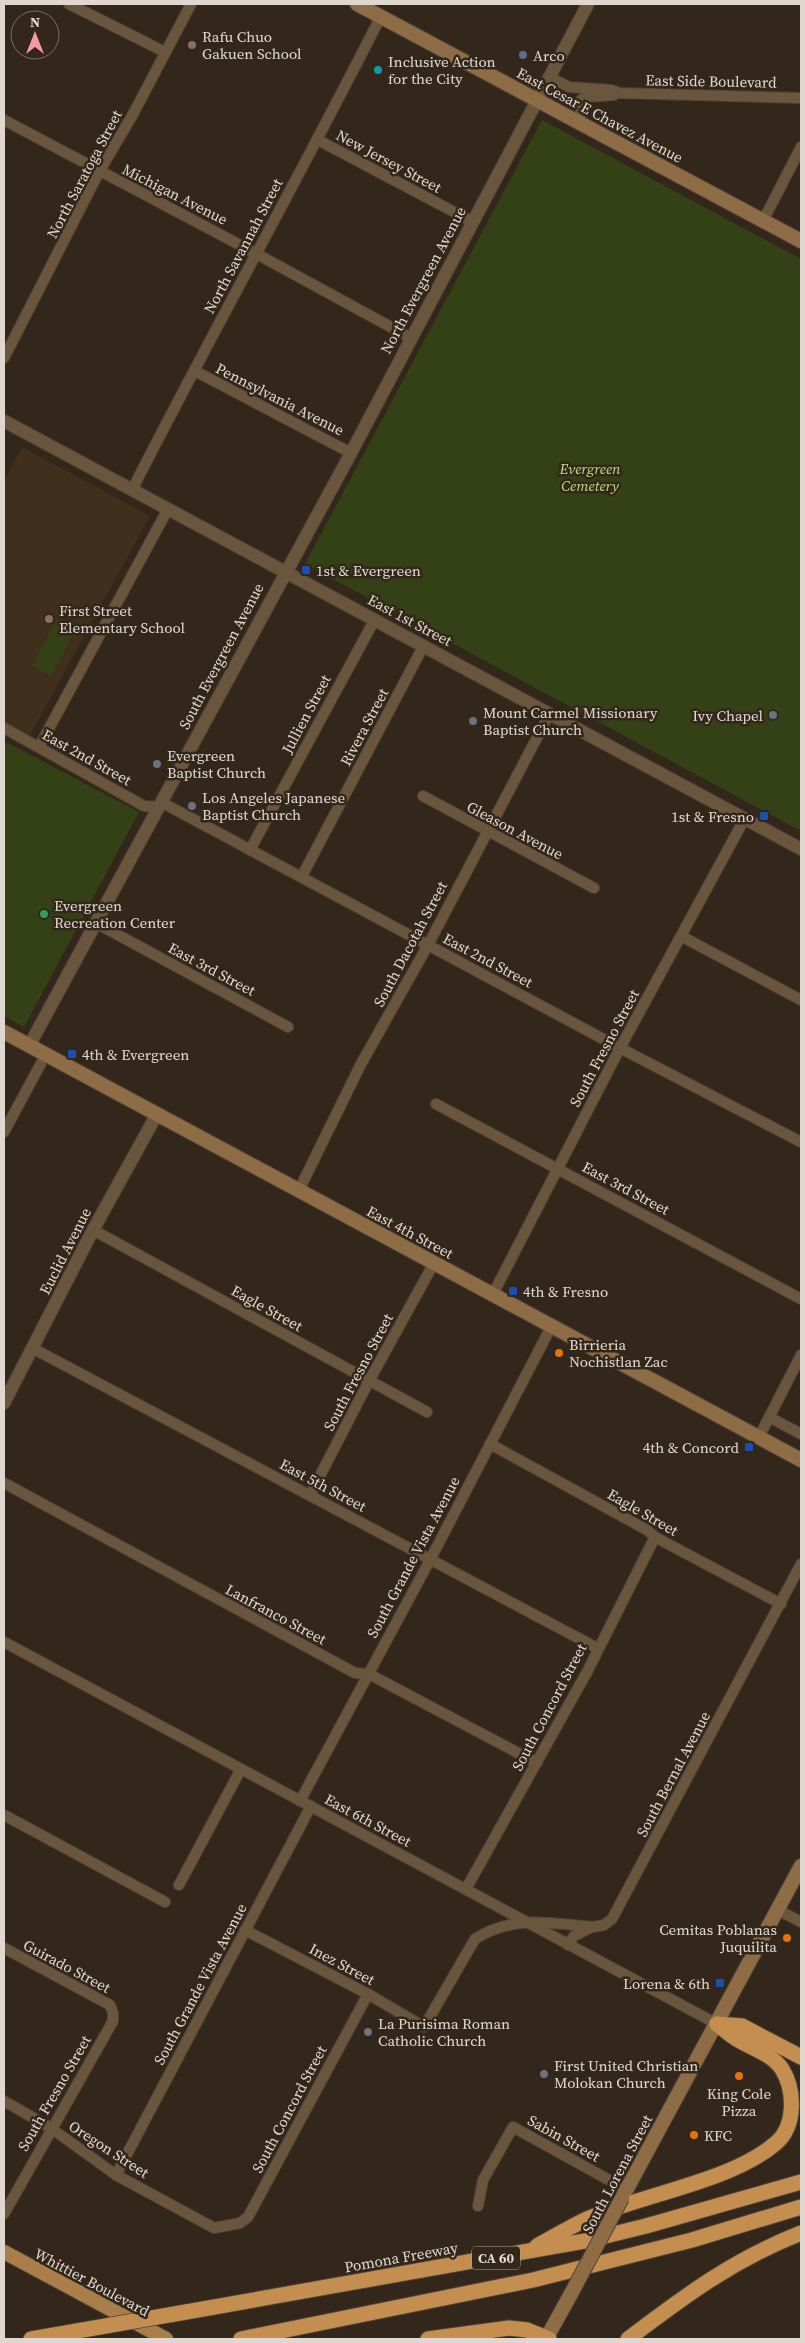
<svg xmlns="http://www.w3.org/2000/svg" width="805" height="2343" font-family="'Source Serif 4',serif">
  <style>
    .built { fill: #402f1d }
    .green { fill: #344116 }
    .lines { fill: none; stroke-linecap: round; stroke-linejoin: round }
    .minor-casing { stroke: #4f4338; stroke-width: 12 }
    .tertiary-casing { stroke: #4f4338; stroke-width: 14 }
    .secondary-casing { stroke: #4f4338; stroke-width: 16 }
    .primary-casing { stroke: #4f4338; stroke-width: 16 }
    .motorway-casing { stroke: #4f4338; stroke-width: 17 }
    .minor { stroke: #6a553d; stroke-width: 10 }
    .tertiary { stroke: #6a553d; stroke-width: 12 }
    .secondary { stroke: #8e6c45; stroke-width: 14 }
    .primary { stroke: #aa7e4a; stroke-width: 14 }
    .motorway { stroke: #c38e4f; stroke-width: 15 }
    .secondary-bridge-casing { stroke: #4f4338; stroke-width: 16; stroke-linecap: butt }
    .motorway-bridge-casing { stroke: #4f4338; stroke-width: 17; stroke-linecap: butt }
    .secondary-bridge { stroke: #8e6c45; stroke-width: 14 }
    .motorway-bridge { stroke: #c38e4f; stroke-width: 15 }
    .education-dot { fill: #8d6e63; stroke: #33271b; stroke-width: 2 }
    .service-dot { fill: #5c6f8a; stroke: #33271b; stroke-width: 2 }
    .culture-dot { fill: #0f9aa8; stroke: #33271b; stroke-width: 2 }
    .transit-dot { fill: #1a4fb4; stroke: #33271b; stroke-width: 2 }
    .worship-dot { fill: #6b7280; stroke: #33271b; stroke-width: 2 }
    .leisure-dot { fill: #2e9e5b; stroke: #33271b; stroke-width: 2 }
    .food-dot { fill: #e8710a; stroke: #33271b; stroke-width: 2 }
    .labels { text-anchor: middle; dominant-baseline: central; stroke-width: 5; stroke-linejoin: round; paint-order: stroke }
    .shield { fill: #33271b; stroke: #aca39a; stroke-width: 1 }
    .shield-label { font-size: 14px; font-weight: bold; fill: #e0d8d0 }
    .poi-label { font-size: 15px; fill: #e0d8d0; stroke: #33271b; text-anchor: start }
    .street-label { font-size: 15px; fill: #e0d8d0; stroke: #33271b }
    .park-label { font-size: 15px; font-style: italic; fill: #bcde7a; stroke: #33271b }
  </style>
  <rect width="100%" height="100%" fill="#33271b"/>
  <polygon class="built" points="22,447 150,516 30,735 4,722 4,481"/>
  <g class="green">
    <polygon points="542,120 801,259 801,831 305,564"/>
    <polygon points="57,619 76,629 51,676 32,665"/>
    <polygon points="4,741 139,812 24,1027 4,1016"/>
  </g>
  <g class="lines">
    <defs>
      <g id="minor">
        <polyline points="69,4 165,52"/>
        <polyline points="549,77 569,87 611,90 620,93 801,98"/>
        <polyline points="4,120 255,253 411,338"/>
        <polyline points="580,122 581,100 585,97 614,95"/>
        <polyline points="318,140 473,222"/>
        <polyline points="763,221 801,147"/>
        <polyline points="4,358 99,172 132,116 191,4"/>
        <polyline points="195,371 351,453"/>
        <path d="M132 490C213 331 300 176 381 16"/>
        <polyline points="4,728 144,806 158,807"/>
        <polyline points="39,747 168,509"/>
        <polyline points="423,796 594,888"/>
        <polyline points="161,802 620,1048 801,1142"/>
        <polyline points="250,850 375,619"/>
        <polyline points="302,876 424,645"/>
        <polyline points="96,923 288,1027"/>
        <polyline points="681,936 801,1000"/>
        <polyline points="436,1104 801,1299"/>
        <polyline points="4,1132 46,1054"/>
        <polyline points="299,1190 361,1064 428,945 550,713"/>
        <polyline points="93,1230 427,1412"/>
        <polyline points="493,1294 620,1048 745,818"/>
        <polyline points="34,1349 597,1648"/>
        <polyline points="769,1417 801,1434"/>
        <polyline points="759,1437 801,1355"/>
        <polyline points="490,1444 647,1530 655,1537 781,1604"/>
        <polyline points="4,1483 355,1673 369,1674 537,1763"/>
        <polyline points="310,1495 369,1381 434,1263"/>
        <polyline points="4,1642 717,2024"/>
        <polyline points="300,1801 430,1560 551,1327"/>
        <polyline points="4,1815 165,1902"/>
        <polyline points="179,1885 241,1769"/>
        <polyline points="466,1889 587,1672 655,1537"/>
        <polyline points="778,1910 801,1922"/>
        <path d="M245 1930 368 1994 424 2027 475 1939C512 1915 551 1923 593 1927L604 1925 612 1919 801 1564"/>
        <polyline points="568,1945 574,1936 590,1928"/>
        <polyline points="4,1948 110,2005 113,2013 113,2021 4,2214"/>
        <polyline points="4,2101 51,2128 116,2175 214,2228 240,2223 248,2217 368,1994"/>
        <polyline points="116,2175 311,1806"/>
        <polyline points="478,2206 483,2180 513,2127 627,2190"/>
      </g>
      <g id="tertiary">
        <polyline points="4,421 801,849"/>
        <polyline points="29,1046 351,453 588,4"/>
        <polyline points="4,1403 93,1230 157,1114"/>
      </g>
      <g id="secondary">
        <polyline points="357,4 801,241"/>
        <polyline points="4,1032 801,1460"/>
        <polyline points="622,2198 801,1866"/>
        <polyline points="546,2339 572,2292"/>
      </g>
      <polyline id="primary" points="4,2252 166,2339"/>
      <g id="motorway">
        <polyline points="717,2024 742,2026 801,2057"/>
        <path d="M537 2246C553 2237 570 2227 587 2219 642 2194 731 2182 776 2143 796 2126 795 2090 782 2069 771 2053 750 2048 735 2038 729 2034 723 2029 717 2024"/>
        <polyline points="186,2312 585,2241 646,2226 801,2182"/>
        <polyline points="31,2339 77,2331"/>
        <polyline points="241,2339 533,2280 692,2240 801,2207"/>
        <polyline points="428,2339 509,2328 527,2330 549,2339"/>
        <path d="M628 2339C686 2295 733 2260 801 2233"/>
      </g>
    </defs>
    <use href="#minor" class="minor-casing"/>
    <use href="#tertiary" class="tertiary-casing"/>
    <use href="#secondary" class="secondary-casing"/>
    <use href="#primary" class="primary-casing"/>
    <use href="#motorway" class="motorway-casing"/>
    <use href="#minor" class="minor"/>
    <use href="#tertiary" class="tertiary"/>
    <use href="#secondary" class="secondary"/>
    <use href="#primary" class="primary"/>
    <use href="#motorway" class="motorway"/>
    <defs>
      <polyline id="secondary-bridge" points="572,2292 622,2198"/>
      <polyline id="motorway-bridge" points="77,2331 186,2312"/>
    </defs>
    <use href="#secondary-bridge" class="secondary-bridge-casing"/>
    <use href="#motorway-bridge" class="motorway-bridge-casing"/>
    <use href="#secondary-bridge" class="secondary-bridge"/>
    <use href="#motorway-bridge" class="motorway-bridge"/>
  </g>
  <g class="education-dot">
    <circle cx="192" cy="45" r="5"/>
    <circle cx="49" cy="619" r="5"/>
  </g>
  <circle class="service-dot" cx="523" cy="55" r="5"/>
  <circle class="culture-dot" cx="378" cy="70" r="5"/>
  <g class="transit-dot">
    <rect x="301" y="565" width="10" height="10" rx="2.5"/>
    <rect x="759" y="811" width="10" height="10" rx="2.5"/>
    <rect x="67" y="1049" width="10" height="10" rx="2.5"/>
    <rect x="508" y="1286" width="10" height="10" rx="2.5"/>
    <rect x="744" y="1442" width="10" height="10" rx="2.5"/>
    <rect x="715" y="1978" width="10" height="10" rx="2.5"/>
  </g>
  <g class="worship-dot">
    <circle cx="773" cy="715" r="5"/>
    <circle cx="473" cy="721" r="5"/>
    <circle cx="157" cy="764" r="5"/>
    <circle cx="192" cy="806" r="5"/>
    <circle cx="368" cy="2032" r="5"/>
    <circle cx="544" cy="2074" r="5"/>
  </g>
  <circle class="leisure-dot" cx="44" cy="914" r="5"/>
  <g class="food-dot">
    <circle cx="559" cy="1353" r="5"/>
    <circle cx="787" cy="1938" r="5"/>
    <circle cx="739" cy="2076" r="5"/>
    <circle cx="694" cy="2135" r="5"/>
  </g>
  <g class="labels">
    <rect class="shield" x="472" y="2246.5" width="48" height="23" rx="4"/>
    <g class="shield-label">
      <text x="496" y="2258">CA 60</text>
    </g>
    <g class="poi-label">
      <text x="202" y="36">Rafu Chuo<tspan x="202" dy="17">Gakuen School</tspan></text>
      <text x="533" y="55">Arco</text>
      <text x="388" y="61">Inclusive Action<tspan x="388" dy="17">for the City</tspan></text>
      <text x="316" y="570">1st &amp; Evergreen</text>
      <text x="59" y="610">First Street<tspan x="59" dy="17">Elementary School</tspan></text>
      <text x="483" y="712">Mount Carmel Missionary<tspan x="483" dy="17">Baptist Church</tspan></text>
      <text x="763" y="715" text-anchor="end">Ivy Chapel</text>
      <text x="167" y="755">Evergreen<tspan x="167" dy="17">Baptist Church</tspan></text>
      <text x="202" y="797">Los Angeles Japanese<tspan x="202" dy="17">Baptist Church</tspan></text>
      <text x="754" y="816" text-anchor="end">1st &amp; Fresno</text>
      <text x="54" y="905">Evergreen<tspan x="54" dy="17">Recreation Center</tspan></text>
      <text x="82" y="1054">4th &amp; Evergreen</text>
      <text x="523" y="1291">4th &amp; Fresno</text>
      <text x="569" y="1344">Birrieria<tspan x="569" dy="17">Nochistlan Zac</tspan></text>
      <text x="739" y="1447" text-anchor="end">4th &amp; Concord</text>
      <text x="777" y="1929" text-anchor="end">Cemitas Poblanas<tspan x="777" dy="17">Juquilita</tspan></text>
      <text x="710" y="1983" text-anchor="end">Lorena &amp; 6th</text>
      <text x="378" y="2023">La Purisima Roman<tspan x="378" dy="17">Catholic Church</tspan></text>
      <text x="554" y="2065">First United Christian<tspan x="554" dy="17">Molokan Church</tspan></text>
      <text x="739" y="2093" text-anchor="middle">King Cole<tspan x="739" dy="17">Pizza</tspan></text>
      <text x="704" y="2135">KFC</text>
    </g>
    <g class="street-label">
      <text transform="translate(711 81) rotate(1)">East Side Boulevard</text>
      <text transform="translate(600 115) rotate(28)">East Cesar E Chavez Avenue</text>
      <text transform="translate(389 161) rotate(28)">New Jersey Street</text>
      <text transform="translate(84 174) rotate(-62)">North Saratoga Street</text>
      <text transform="translate(175 194) rotate(27)">Michigan Avenue</text>
      <text transform="translate(243 246) rotate(-62)">North Savannah Street</text>
      <text transform="translate(423 280) rotate(-62)">North Evergreen Avenue</text>
      <text transform="translate(280 399) rotate(27)">Pennsylvania Avenue</text>
      <text transform="translate(410 620) rotate(28)">East 1st Street</text>
      <text transform="translate(221 656) rotate(-62)">South Evergreen Avenue</text>
      <text transform="translate(306 714) rotate(-62)">Jullien Street</text>
      <text transform="translate(364 727) rotate(-62)">Rivera Street</text>
      <text transform="translate(87 757) rotate(29)">East 2nd Street</text>
      <text transform="translate(515 830) rotate(28)">Gleason Avenue</text>
      <text transform="translate(410 944) rotate(-62)">South Dacotah Street</text>
      <text transform="translate(488 960) rotate(28)">East 2nd Street</text>
      <text transform="translate(212 969) rotate(28)">East 3rd Street</text>
      <text transform="translate(604 1048) rotate(-62)">South Fresno Street</text>
      <text transform="translate(626 1188) rotate(28)">East 3rd Street</text>
      <text transform="translate(410 1232) rotate(28)">East 4th Street</text>
      <text transform="translate(65 1251) rotate(-63)">Euclid Avenue</text>
      <text transform="translate(267 1308) rotate(29)">Eagle Street</text>
      <text transform="translate(358 1372) rotate(-62)">South Fresno Street</text>
      <text transform="translate(323 1485) rotate(28)">East 5th Street</text>
      <text transform="translate(643 1512) rotate(30)">Eagle Street</text>
      <text transform="translate(413 1557) rotate(-62)">South Grande Vista Avenue</text>
      <text transform="translate(276 1614) rotate(28)">Lanfranco Street</text>
      <text transform="translate(549 1707) rotate(-62)">South Concord Street</text>
      <text transform="translate(673 1774) rotate(-62)">South Bernal Avenue</text>
      <text transform="translate(368 1820) rotate(28)">East 6th Street</text>
      <text transform="translate(342 1964) rotate(28)">Inez Street</text>
      <text transform="translate(67 1966) rotate(28)">Guirado Street</text>
      <text transform="translate(200 1984) rotate(-62)">South Grande Vista Avenue</text>
      <text transform="translate(54 2093) rotate(-60)">South Fresno Street</text>
      <text transform="translate(289 2109) rotate(-62)">South Concord Street</text>
      <text transform="translate(564 2138) rotate(29)">Sabin Street</text>
      <text transform="translate(109 2149) rotate(33)">Oregon Street</text>
      <text transform="translate(617 2174) rotate(-62)">South Lorena Street</text>
      <text transform="translate(401 2257) rotate(-10)">Pomona Freeway</text>
      <text transform="translate(92 2282) rotate(28)">Whittier Boulevard</text>
    </g>
    <g class="park-label">
      <text x="590" y="468">Evergreen<tspan x="590" dy="17">Cemetery</tspan></text>
    </g>
  </g>
  <rect width="805" height="2343" fill="none" stroke="#e0d8d0" stroke-width="10"/>
  <g transform="translate(35 35)"><circle r="24" fill="#33271b" stroke="#786e63"/>
  <path d="M0-4L9 19L0 12L-9 19Z" fill="#f49aa3"/>
  <text y="-8" font-size="14" font-weight="bold" text-anchor="middle" fill="#e0d8d0">N</text>
  </g>
</svg>
